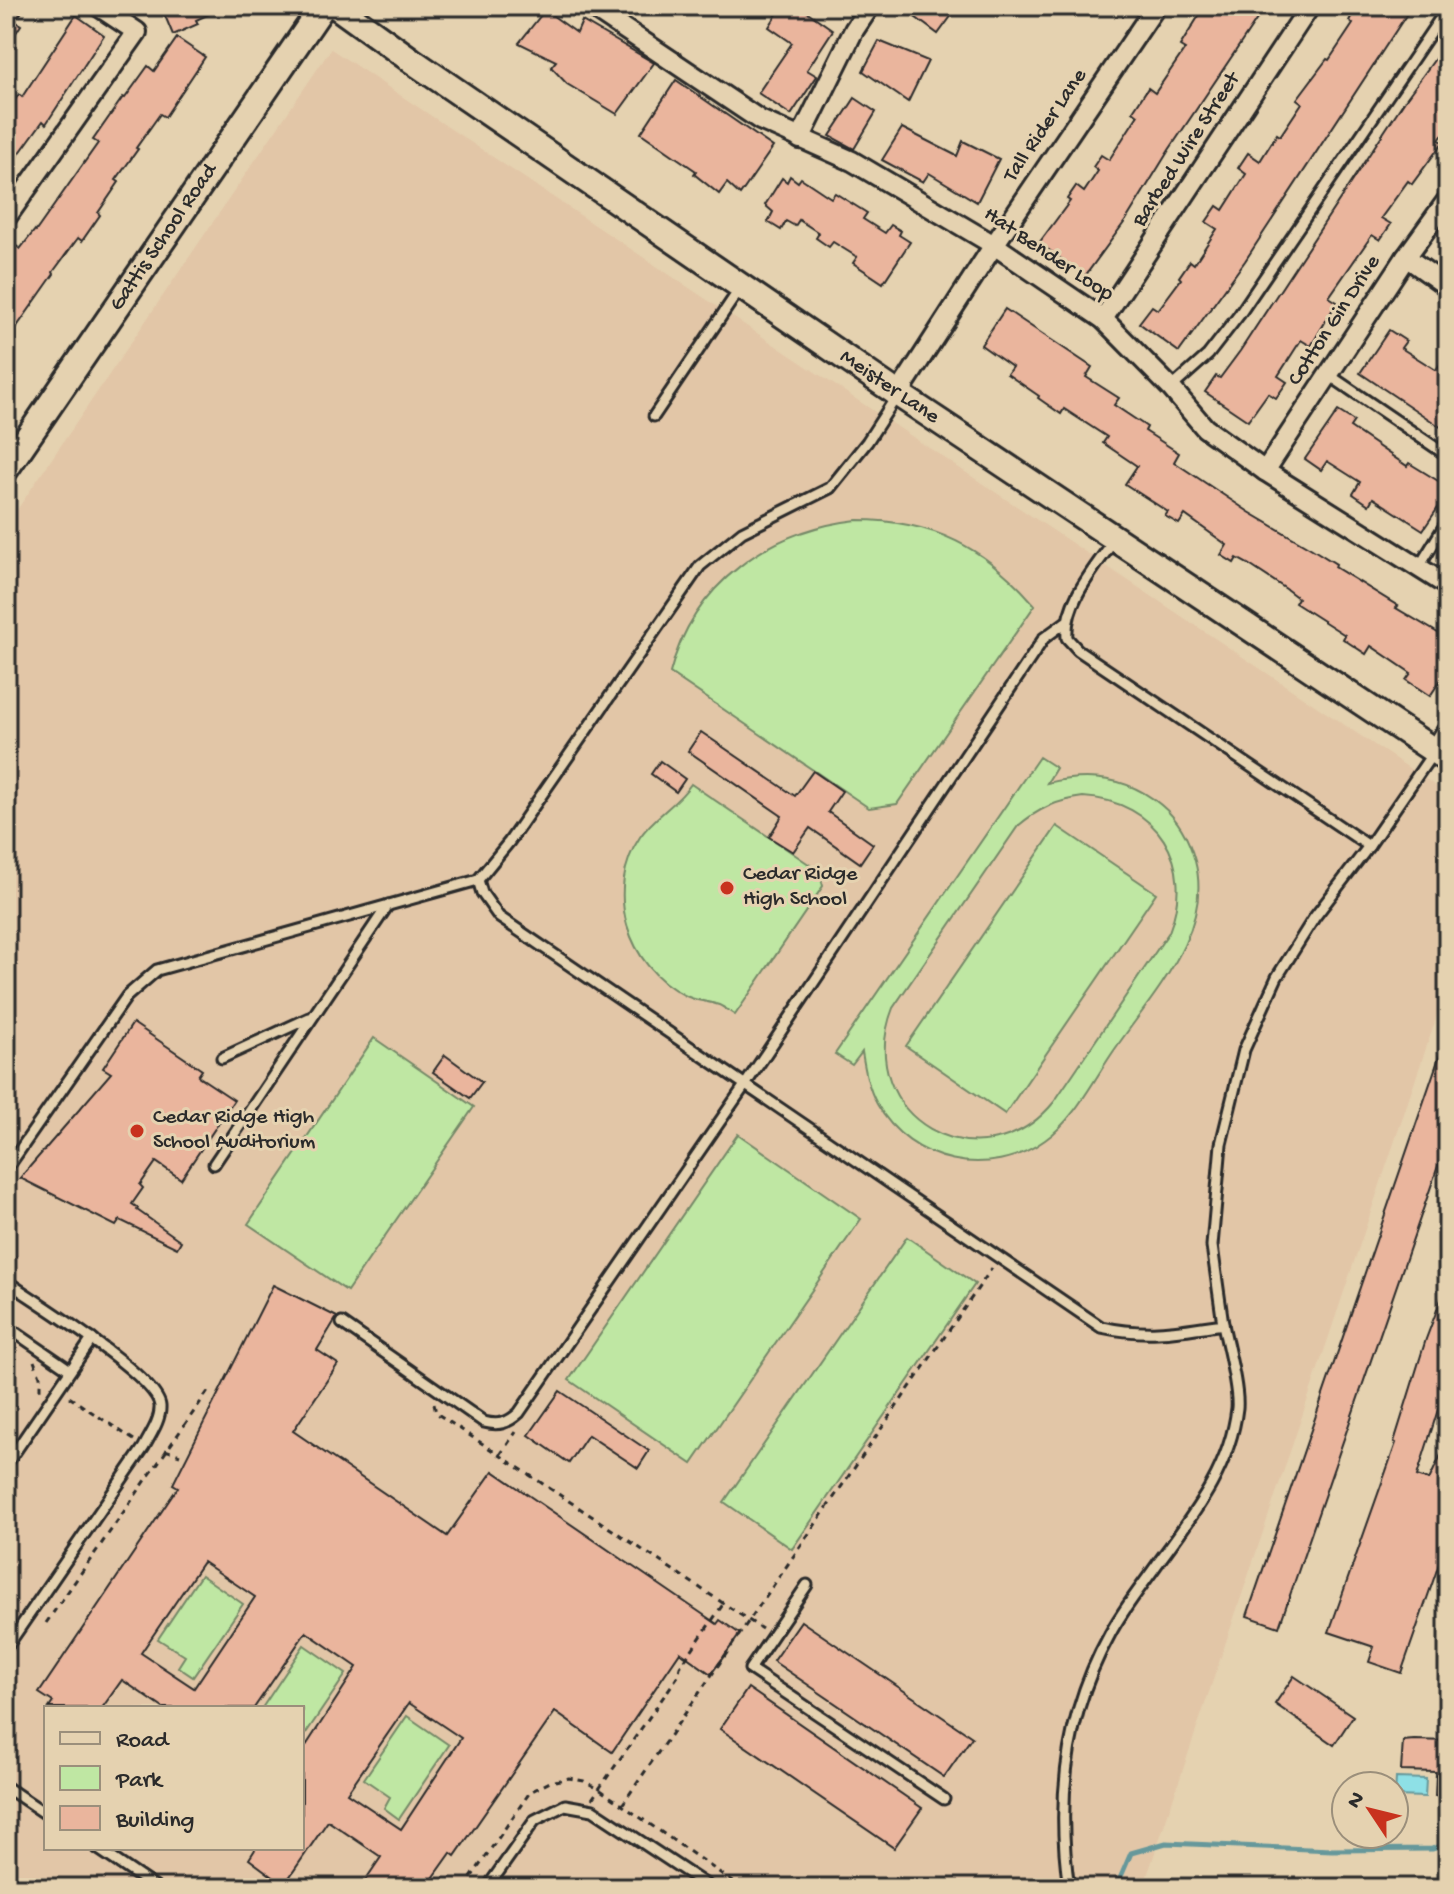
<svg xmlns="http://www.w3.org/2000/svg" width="1454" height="1894" font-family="'Gochi Hand',sans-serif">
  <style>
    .built { fill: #e2c6a7; fill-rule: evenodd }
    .green { fill: #bfe7a3; stroke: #758967; stroke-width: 2; fill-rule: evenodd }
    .water { fill: #8ee0e6; stroke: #66989b; stroke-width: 2 }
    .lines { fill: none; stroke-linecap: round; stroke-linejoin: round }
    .stream { stroke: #66989b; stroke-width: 5 }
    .building { fill: #eab59d; stroke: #2b2b2b; stroke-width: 2; fill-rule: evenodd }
    .lane-casing { stroke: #2b2b2b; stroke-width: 15 }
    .street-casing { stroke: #2b2b2b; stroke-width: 24 }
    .secondary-casing { stroke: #2b2b2b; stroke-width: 30 }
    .path { stroke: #2b2b2b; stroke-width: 3; stroke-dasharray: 6 6; stroke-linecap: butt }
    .lane { stroke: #e5d2b0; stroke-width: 9 }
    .street { stroke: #e5d2b0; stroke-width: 18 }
    .secondary { stroke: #e5d2b0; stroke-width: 24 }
    .poi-dot { fill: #c8321e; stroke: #e5d2b0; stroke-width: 3 }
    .labels { text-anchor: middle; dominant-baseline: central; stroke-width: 6; stroke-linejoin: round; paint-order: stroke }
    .street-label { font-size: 22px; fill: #2b2b2b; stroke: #e5d2b0 }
    .poi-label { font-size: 22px; fill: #2b2b2b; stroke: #e5d2b0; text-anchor: start }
  </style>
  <rect width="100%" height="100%" fill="#e5d2b0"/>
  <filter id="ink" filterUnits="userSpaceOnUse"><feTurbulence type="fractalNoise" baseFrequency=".0125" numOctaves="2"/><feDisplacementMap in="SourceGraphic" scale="16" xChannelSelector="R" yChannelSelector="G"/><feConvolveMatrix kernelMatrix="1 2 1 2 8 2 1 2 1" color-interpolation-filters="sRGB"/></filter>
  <g filter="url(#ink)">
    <path class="built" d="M331 49 1448 794V983L1143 1888H6V526ZM46 1708H302V1848H46Z"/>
    <g class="green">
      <path d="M857 520C933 520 986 548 1035 605L897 804 869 808 670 673C693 584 769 530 857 520Z"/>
      <path d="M1039 757 1056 768 1047 783C1088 773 1127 776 1161 805 1178 819 1189 839 1195 861 1214 931 1152 995 1115 1049 1094 1079 1075 1119 1045 1140 990 1180 910 1164 877 1104 868 1088 865 1070 862 1052L852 1065 835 1054ZM1083 797C1157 801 1196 863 1169 932L1054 1102C981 1191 851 1116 893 1008L1018 826C1038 809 1057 800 1083 797Z"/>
      <path d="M691 784 819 871 823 886 735 1015C730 1012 724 1007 719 1005 707 1001 695 1001 684 995 627 966 604 891 640 837 654 816 677 805 691 784Z"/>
      <polygon points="1057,826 1156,893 1005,1114 906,1046"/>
      <polygon points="374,1038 474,1107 347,1291 248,1224"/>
      <polygon points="738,1134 861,1219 692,1464 569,1380"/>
      <polygon points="907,1237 975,1284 792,1549 724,1502"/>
      <polygon points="201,1575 243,1604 193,1677 178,1667 185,1656 158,1639"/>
      <polygon points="304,1645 346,1674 302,1739 302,1708 262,1708"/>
      <polygon points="407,1716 449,1745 399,1819 384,1808 390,1797 364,1779"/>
    </g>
    <polygon class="water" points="1396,1778 1426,1779 1425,1797 1395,1796"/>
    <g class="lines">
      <polyline class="stream" points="1116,1888 1131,1853 1166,1843 1332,1850 1432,1849 1448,1844"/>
    </g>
    <g class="building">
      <polygon points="6,6 11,6 21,13 15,21 21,25 6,48"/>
      <polygon points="161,6 227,6 196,20 198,24 173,35"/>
      <polygon points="782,6 799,6 833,30 807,70 817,76 791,115 758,93 792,43 769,27"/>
      <polygon points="900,6 940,6 952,15 938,34"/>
      <polygon points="1205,6 1244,6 1259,16 1169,150 1126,220 1085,276 1039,243 1070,201 1067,199 1076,186 1084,192 1098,171 1093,167 1101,155 1109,160 1138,115 1133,111 1148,88 1155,93 1185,49 1180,46"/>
      <polygon points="1337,6 1412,6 1245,261 1179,352 1139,323 1152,306 1158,310 1181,279 1179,277 1190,261 1194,264 1217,229 1206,222 1217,206 1223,210 1246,174 1238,168 1248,153 1260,161 1277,134 1280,136 1302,103 1297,99 1327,59 1329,60 1353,24 1349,21 1352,15"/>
      <polygon points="545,10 577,33 582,21 654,63 617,114 567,84 551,67 556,61 519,43"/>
      <polygon points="76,15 104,35 46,124 43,121 6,172 6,113 19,94 22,97"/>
      <polygon points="177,38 205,57 165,117 160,114 136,148 138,149 116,180 119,182 98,213 100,215 82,241 78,238 53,272 54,274 6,342 6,259 15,245 20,249 35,230 36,231 98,143 93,140 123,97 125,98 148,66 154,71"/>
      <polygon points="879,41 928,61 908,102 863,71"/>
      <polygon points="1448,41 1448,128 1439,140 1443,142 1412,184 1408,181 1381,218 1391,224 1380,240 1372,235 1329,297 1337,302 1311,346 1301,340 1278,376 1287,382 1276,398 1268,393 1248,421 1205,392 1216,376 1220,378 1240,351 1405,100"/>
      <polygon points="676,80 773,147 740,195 727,183 719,194 694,174 696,171 641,133"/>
      <polygon points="855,98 876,112 854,149 830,136"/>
      <polygon points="902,128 957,156 963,141 999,159 977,202 929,173 923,182 882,160"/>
      <polygon points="790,176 798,182 801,178 831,198 835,193 867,213 863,219 885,233 891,225 901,231 899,235 910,242 883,283 853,263 857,257 833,242 829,247 816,238 819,233 799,220 795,226 786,221 781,230 768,222 773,212 765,205 782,178 787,182"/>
      <polygon points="1005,309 1092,367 1086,377 1119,398 1114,405 1147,427 1145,431 1179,453 1174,462 1249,512 1312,549 1336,564 1335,567 1398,606 1396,608 1448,639 1448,669 1430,696 1406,680 1411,673 1371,646 1366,654 1343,639 1345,635 1295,603 1298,598 1286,589 1248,564 1237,558 1234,563 1221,555 1227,545 1185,515 1179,524 1165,516 1168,512 1125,484 1137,466 1103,443 1107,437 1064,409 1061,414 1038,398 1039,396 1007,374 1012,367 981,345"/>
      <polygon points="1389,330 1406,341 1401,348 1436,370 1448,352 1448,432 1360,373"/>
      <polygon points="1338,411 1354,421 1350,427 1407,466 1409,463 1448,487 1448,493 1423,530 1373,498 1369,505 1353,494 1360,482 1327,461 1321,470 1305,459"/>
      <polygon points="701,732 795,796 813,771 842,791 828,812 873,844 860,863 810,828 793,852 769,837 782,816 688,751"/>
      <polygon points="660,761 685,779 676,792 651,774"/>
      <polygon points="133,1023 202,1070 198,1076 234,1100 181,1179 156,1162 140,1185 143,1188 132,1204 138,1208 137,1210 181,1241 177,1248 120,1220 116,1226 20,1178 111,1073 103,1068"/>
      <polygon points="1446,1037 1448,1137 1279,1627 1247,1616"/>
      <polygon points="445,1055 482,1082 470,1098 433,1072"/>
      <path d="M273 1285 337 1317 317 1350 338 1364 293 1431 447 1536 493 1471 717 1624 720 1620 740 1634 711 1674 680 1652 612 1752 555 1712 455 1856 451 1853 426 1888H360L381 1857 328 1821 284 1885 249 1859 256 1848H302V1752L357 1667 306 1632 254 1708H163L122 1680 102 1708H49L53 1702 39 1693 178 1487 173 1484ZM203 1562 255 1597 194 1688 141 1653ZM409 1703 461 1738 401 1829 347 1793Z"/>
      <polygon points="1446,1286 1448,1378 1417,1476 1429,1480 1448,1440 1448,1538 1401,1673 1369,1662 1374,1647 1329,1632 1396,1443 1394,1442 1426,1339"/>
      <polygon points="560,1391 649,1451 638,1468 588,1435 569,1463 529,1435"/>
      <polygon points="801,1621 972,1737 944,1777 773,1661"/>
      <polygon points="1294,1676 1353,1716 1334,1745 1275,1704"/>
      <polygon points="748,1688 922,1808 894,1848 720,1729"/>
      <polygon points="1414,1740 1448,1741 1448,1796 1435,1796 1436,1772 1401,1771 1403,1741"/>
    </g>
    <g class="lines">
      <defs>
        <g id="lane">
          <polyline points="1329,375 1448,456"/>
          <polyline points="1171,388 1208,355 1239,315 1448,7"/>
          <polyline points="654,416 741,287"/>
          <path d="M1115 539C1095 568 1064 602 1067 638L1078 650 1369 846"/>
          <polyline points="1419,567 1448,520"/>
          <path d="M478 880 482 893 499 917 1101 1327C1147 1337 1177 1331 1223 1324L1212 1246 1221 1144 1244 1050 1277 977 1314 918 1369 846 1435 750"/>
          <polyline points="222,1058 309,1018"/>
          <polyline points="214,1164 388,905"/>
          <polyline points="6,1170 127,996 157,970 478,880 509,842 700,566 742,532 830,488 867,442 898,394"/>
          <path d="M6 1281C34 1300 158 1377 160 1406 161 1420 150 1435 144 1447L6 1648"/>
          <path d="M342 1323 484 1422C499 1426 508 1423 519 1413L745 1085 1044 638 1066 622"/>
          <polyline points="6,1326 70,1370"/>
          <polyline points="6,1465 92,1339"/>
          <polyline points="807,1585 750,1669 944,1799"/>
          <polyline points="6,1787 46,1814"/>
          <polyline points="97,1848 156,1888"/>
          <polyline points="487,1888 535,1820 565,1805 593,1810 711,1888"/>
          <path d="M1069 1888C1056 1800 1066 1713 1110 1634 1123 1609 1142 1586 1158 1563 1193 1515 1230 1469 1237 1408 1239 1388 1227 1345 1223 1324"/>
        </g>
        <g id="street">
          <polyline points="590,6 760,120 852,161 994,245 1103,319 1171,388 1205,428 1265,471 1448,586"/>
          <polyline points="800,139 854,30 870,6"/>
          <polyline points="6,218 137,32 98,6"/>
          <polyline points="1406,257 1448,287"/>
          <polyline points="1103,319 1310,6"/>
          <polyline points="898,394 994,245 1156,6"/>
          <polyline points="1265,471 1406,257 1448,199"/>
          <polyline points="1435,750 1448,729"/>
        </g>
        <g id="secondary">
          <path id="s1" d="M336 6 411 60 898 394 1448 760"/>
          <path id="s2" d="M6 469 323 6"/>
        </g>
      </defs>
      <use href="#lane" class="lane-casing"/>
      <use href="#street" class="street-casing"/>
      <use href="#secondary" class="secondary-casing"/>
      <g class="path">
        <polyline points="9,1267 17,1256"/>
        <polyline points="34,1361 40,1376 40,1392"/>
        <polyline points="69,1397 134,1440"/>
        <polyline points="434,1404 436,1413 762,1629"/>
        <polyline points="165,1450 180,1455"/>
        <polyline points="500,1455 516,1432"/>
        <polyline points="46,1623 209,1390"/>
        <polyline points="592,1799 678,1676 680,1667 724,1603"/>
        <polyline points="622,1805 992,1268"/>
        <polyline points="425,1881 434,1888"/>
        <polyline points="464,1888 530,1792 550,1782 569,1778 584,1781 599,1789 742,1888"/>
      </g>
      <use href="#lane" class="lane"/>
      <use href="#street" class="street"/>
      <use href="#secondary" class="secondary"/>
    </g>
  </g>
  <g class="poi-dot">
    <circle cx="727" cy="888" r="8"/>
    <circle cx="137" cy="1131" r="8"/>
  </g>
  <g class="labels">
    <g class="street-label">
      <text transform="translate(1046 126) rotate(-56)">Tall Rider Lane</text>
      <text transform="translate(1187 150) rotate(-57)">Barbed Wire Street</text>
      <text stroke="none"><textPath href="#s2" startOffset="280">Gattis School Road</textPath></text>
      <text transform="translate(1048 255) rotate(34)">Hat Bender Loop</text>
      <text transform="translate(1335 321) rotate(-57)">Cotton Gin Drive</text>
      <text stroke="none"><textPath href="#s1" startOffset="672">Meister Lane</textPath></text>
    </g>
    <g class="poi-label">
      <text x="743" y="875">Cedar Ridge<tspan x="743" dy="25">High School</tspan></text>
      <text x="153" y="1118">Cedar Ridge High<tspan x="153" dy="25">School Auditorium</tspan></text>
    </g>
  </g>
  <rect width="1454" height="1894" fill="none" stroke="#e5d2b0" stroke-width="32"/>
  <rect x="16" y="16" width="1422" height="1862" fill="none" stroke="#2b2b2b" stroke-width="3" filter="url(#ink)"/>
  <rect x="44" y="1706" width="260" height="144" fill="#e5d2b0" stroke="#9b8f7b" stroke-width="2"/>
  <rect x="60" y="1732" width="40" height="12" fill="#e5d2b0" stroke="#9b8f7b" stroke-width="2"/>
  <text x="116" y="1746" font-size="24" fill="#2b2b2b">Road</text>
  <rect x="60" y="1766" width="40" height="24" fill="#bfe7a3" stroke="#9b8f7b" stroke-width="2"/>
  <text x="116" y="1786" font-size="24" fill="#2b2b2b">Park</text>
  <rect x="60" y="1806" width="40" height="24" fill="#eab59d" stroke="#9b8f7b" stroke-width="2"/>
  <text x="116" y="1826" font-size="24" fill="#2b2b2b">Building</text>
  <g transform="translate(1370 1810) rotate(305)"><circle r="38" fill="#e5d2b0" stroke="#9b8f7b" stroke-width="2"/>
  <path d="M0-6L14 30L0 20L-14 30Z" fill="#c8321e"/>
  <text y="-12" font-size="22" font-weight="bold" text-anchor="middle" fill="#2b2b2b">N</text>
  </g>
</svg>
